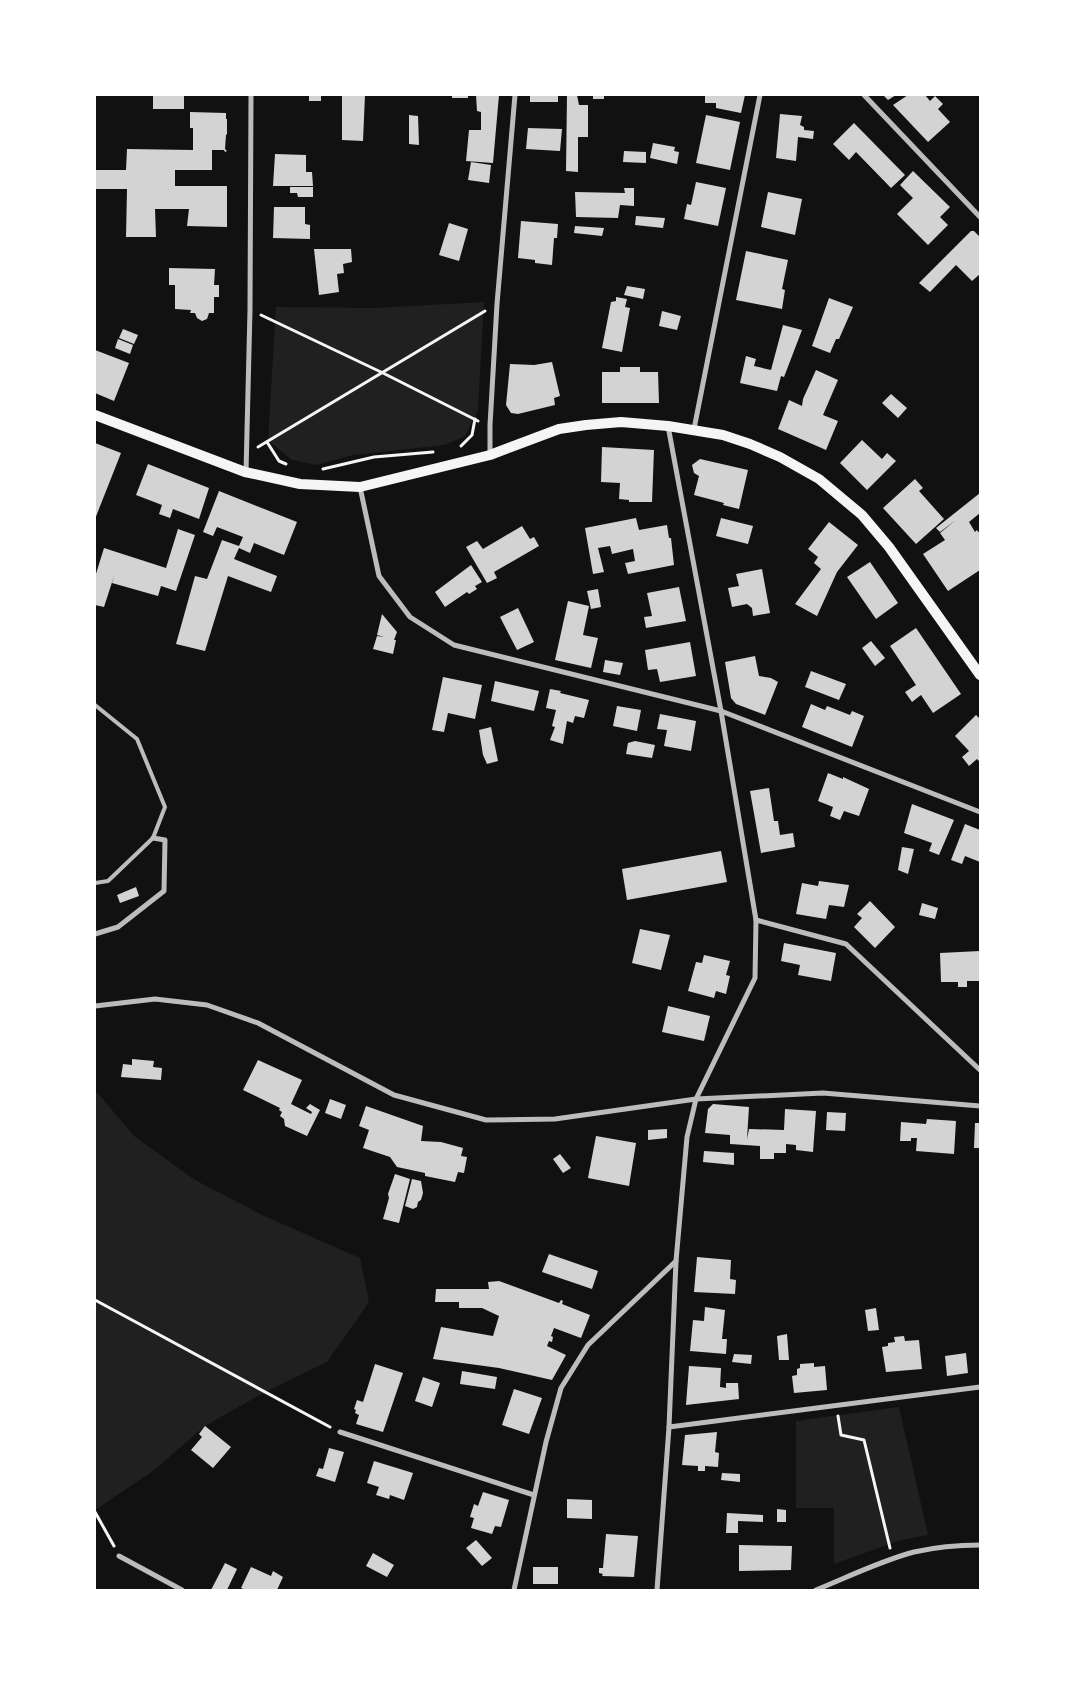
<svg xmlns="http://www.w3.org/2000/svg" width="1075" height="1685" font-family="Signika,sans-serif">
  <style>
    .green { fill: #202020 }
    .building { fill: #d3d3d3 }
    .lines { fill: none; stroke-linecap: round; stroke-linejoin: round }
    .path { stroke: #f5f5f5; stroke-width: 3 }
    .service { stroke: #bcbcbc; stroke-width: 4 }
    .minor { stroke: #bcbcbc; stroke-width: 5 }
    .secondary { stroke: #f5f5f5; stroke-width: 10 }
  </style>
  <rect width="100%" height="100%" fill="#111"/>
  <g class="green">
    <polygon points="484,302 478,410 465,436 445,445 353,455 317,465 292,460 268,440 276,307 375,308"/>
    <polygon points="95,1090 134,1136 195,1180 262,1215 360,1258 369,1302 327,1362 265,1392 205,1426 153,1471 95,1510"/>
    <polygon points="899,1407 928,1535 901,1540 834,1564 834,1508 796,1508 796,1421"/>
  </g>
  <g class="building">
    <rect x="153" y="95" width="31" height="14"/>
    <rect x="309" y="95" width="12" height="6"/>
    <polygon points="342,95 365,95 363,141 342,140"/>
    <rect x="452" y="95" width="16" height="3"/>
    <polygon points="476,95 499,95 493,163 466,161 469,130 481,130 481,112 477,111"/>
    <rect x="530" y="95" width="28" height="7"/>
    <polygon points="567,95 577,95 579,105 588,105 588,137 578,137 578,172 566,171"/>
    <rect x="593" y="95" width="11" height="4"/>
    <polygon points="705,95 745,95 741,113 716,108 716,103 705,103"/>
    <polygon points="883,95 896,95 888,100"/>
    <polygon points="908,95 925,95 930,101 935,96 943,104 938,109 950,122 928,142 893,105"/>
    <polygon points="190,112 226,113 226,119 227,119 227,134 226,135 225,149 227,151 225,152 224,150 212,150 212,170 175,170 175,186 227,186 227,227 187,226 189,209 155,209 156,237 126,237 127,189 95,189 95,170 126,170 127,149 193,150 193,128 190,128"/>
    <polygon points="780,114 802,116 800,125 804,127 804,130 814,131 813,139 798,137 796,161 776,158"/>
    <polygon points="409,115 418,116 419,145 409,144"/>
    <polygon points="706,115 740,122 730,170 696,163"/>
    <polygon points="854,123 905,175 891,188 856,152 849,160 833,144"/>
    <polygon points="528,128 562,129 560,151 526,149"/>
    <polygon points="653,143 675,147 674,151 679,152 677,164 650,158"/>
    <polygon points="624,151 646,152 646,163 623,162"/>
    <polygon points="275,154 306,155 306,172 312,172 313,186 273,186"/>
    <polygon points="471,162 491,165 489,183 468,180"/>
    <polygon points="913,171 950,207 940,217 948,225 928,245 897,214 913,198 900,185"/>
    <polygon points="696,182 726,188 718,226 684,219 687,204 691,205"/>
    <polygon points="290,187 313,187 313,197 298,197 297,193 290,193"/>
    <polygon points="624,188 634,188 634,206 620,205 618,218 576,217 575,192 625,193"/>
    <polygon points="768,192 802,199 795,235 761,227"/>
    <polygon points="274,207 305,207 305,224 310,225 310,239 273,238"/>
    <polygon points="636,216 665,218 663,228 635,225"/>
    <polygon points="521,221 558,224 557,238 554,238 552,265 535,263 535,260 518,258"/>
    <polygon points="449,223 468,229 459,261 439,255"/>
    <polygon points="575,226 604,228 602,236 574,233"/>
    <polygon points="971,231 974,231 980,237 980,274 972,281 956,265 930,292 919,283"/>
    <polygon points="314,249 351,249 352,262 343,264 344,273 337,274 339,292 319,295"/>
    <polygon points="746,251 788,260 782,289 785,290 782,309 736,300"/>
    <polygon points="169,268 215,269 214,285 219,285 219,297 214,297 214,313 209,313 207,319 202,321 197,318 195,313 190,313 191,310 175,309 175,285 169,285"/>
    <polygon points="627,286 645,289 643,299 624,295"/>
    <polygon points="616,297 627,299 625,307 630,308 622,352 602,348 611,302 616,301"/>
    <polygon points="829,298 853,307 839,339 836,339 830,353 812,346"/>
    <polygon points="662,311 681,316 677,330 659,326"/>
    <polygon points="783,325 802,330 784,377 781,376 777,391 740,383 746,356 756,359 754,366 771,370"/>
    <polygon points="123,329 138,335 134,344 119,338"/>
    <polygon points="118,339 133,345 130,354 115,348"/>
    <polygon points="95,350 129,363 114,401 95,393"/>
    <polygon points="552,362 560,396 554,398 555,405 518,414 511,413 506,405 510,364 534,365"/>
    <polygon points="620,367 640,367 640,372 658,372 659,403 602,403 602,372 620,372"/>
    <polygon points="816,370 838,380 823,415 838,421 826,450 778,429 789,400 802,406 803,399"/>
    <polygon points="891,394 907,408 898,418 882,403"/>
    <polygon points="862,440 882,459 887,453 896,461 867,490 840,463"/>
    <polygon points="95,443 121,453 95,519"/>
    <polygon points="602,447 654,450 652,502 629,502 629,500 619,499 620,483 601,482"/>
    <polygon points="700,459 748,470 739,509 723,505 724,503 694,495 699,476 694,473 692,465"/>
    <polygon points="148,464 209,488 199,519 173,509 170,518 159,514 162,505 136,495"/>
    <polygon points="915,479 923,488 919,491 944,519 916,544 883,508"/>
    <polygon points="219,491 297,522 284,555 254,543 250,553 239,548 234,559 277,576 271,592 228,576 205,651 176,644 195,576 207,579 222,540 239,546 243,537 217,527 213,536 203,532"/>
    <polygon points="980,493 980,513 969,522 975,532 977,530 980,534 980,570 948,591 923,554 945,540 940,533 956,520 940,532 936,528"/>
    <polygon points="636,518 639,530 667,525 669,538 671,538 674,565 628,574 625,563 635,561 633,549 612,554 610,546 598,548 604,572 593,574 585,528"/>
    <polygon points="721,518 753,526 748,544 716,536"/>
    <polygon points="829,522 858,545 837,572 817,616 795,604 821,569 814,563 818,557 808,549"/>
    <polygon points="522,526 530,539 534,537 539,546 494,572 497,578 487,583 466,547 477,541 483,549"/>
    <polygon points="178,529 195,535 176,591 161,586 158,596 112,583 115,573 104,607 95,605 95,577 104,548 166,568"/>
    <polygon points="870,562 898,603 876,619 847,577"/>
    <polygon points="471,565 482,582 475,586 477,589 469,594 467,592 445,607 435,592"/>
    <polygon points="762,569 770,613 753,616 752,608 747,604 732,607 728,588 739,586 736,574"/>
    <polygon points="679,587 686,621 646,628 644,617 652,616 647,593"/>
    <polygon points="598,589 601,607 591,609 587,591"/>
    <polygon points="568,601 589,606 583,635 598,638 591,668 555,660"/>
    <polygon points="518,608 534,642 517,650 500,617"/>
    <polygon points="382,614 397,632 394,640 396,640 393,654 373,649 377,636 384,637 377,635"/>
    <polygon points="916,628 961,694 933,713 921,695 912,702 905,692 916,685 890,646"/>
    <polygon points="871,641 885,658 875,666 862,648"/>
    <polygon points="690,642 696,676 660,682 657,669 648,670 645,650"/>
    <polygon points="755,656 759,676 771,678 778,682 765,715 736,704 731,698 725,662"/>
    <polygon points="605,660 623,663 620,675 603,672"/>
    <polygon points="811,671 846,684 839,700 805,687"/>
    <polygon points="443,677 482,685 475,719 448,713 444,732 432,730"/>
    <polygon points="495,681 539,691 534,711 491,701"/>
    <polygon points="550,689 561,691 560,693 589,700 584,718 575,716 573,723 567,721 563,744 550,740 555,727 552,726 556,710 546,708"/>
    <polygon points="811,704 825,710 827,706 850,715 852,711 864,716 852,747 802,727"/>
    <polygon points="617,706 641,710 637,731 613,726"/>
    <polygon points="660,714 696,721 691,751 664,746 667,730 657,729"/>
    <polygon points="976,715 980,719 980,762 977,759 969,766 962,757 969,751 955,736"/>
    <polygon points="491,727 498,761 487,764 483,755 479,730"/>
    <polygon points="635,741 655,745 652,758 626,754 628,743"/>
    <polygon points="828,773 843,779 843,777 869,789 859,816 844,811 840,820 830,816 833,807 818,801"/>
    <polygon points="769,788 774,821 778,821 780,835 793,833 795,847 761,853 750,791"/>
    <polygon points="912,804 954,820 939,855 929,851 932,843 904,833"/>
    <polygon points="965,824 980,830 980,862 965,856 962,864 951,860"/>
    <polygon points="902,847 914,849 908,874 898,870"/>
    <polygon points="721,851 727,882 627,900 622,869"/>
    <polygon points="819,881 849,885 844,907 829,905 826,919 796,914 802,883 818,886"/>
    <polygon points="136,887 139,896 120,903 117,895"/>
    <polygon points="870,901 895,927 875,948 854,927 862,918 857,914"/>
    <polygon points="922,903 938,908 935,919 919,915"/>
    <polygon points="640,929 670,935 661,970 632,963"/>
    <polygon points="784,943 836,953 831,981 798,975 800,965 781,961"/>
    <polygon points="980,951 980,981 967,981 967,987 958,987 958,982 941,982 940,953"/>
    <polygon points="704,955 730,961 726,975 730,976 726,994 716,991 714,998 688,991 696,962 702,963"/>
    <polygon points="668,1006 710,1016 704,1041 662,1032"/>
    <polygon points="132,1059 154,1061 153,1067 162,1068 161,1080 121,1077 123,1064 132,1065"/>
    <polygon points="258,1060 302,1080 291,1104 311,1114 312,1112 306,1108 310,1104 320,1110 307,1136 285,1126 284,1119 280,1116 282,1112 279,1110 280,1108 243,1090"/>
    <polygon points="330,1099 346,1105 341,1119 325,1113"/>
    <polygon points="713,1104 749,1107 747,1139 749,1129 784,1130 785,1109 816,1111 813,1152 796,1150 796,1145 786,1144 786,1153 774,1153 774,1159 760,1159 760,1146 730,1144 730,1135 705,1133 708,1109"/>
    <polygon points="366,1106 423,1126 421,1141 441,1142 463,1148 461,1156 467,1157 464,1173 458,1172 455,1182 425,1176 425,1173 397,1167 390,1157 363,1148 369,1130 359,1126"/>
    <polygon points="827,1112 846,1113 845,1131 826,1130"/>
    <polygon points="927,1119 956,1121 954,1154 916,1151 917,1138 911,1138 911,1141 900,1141 901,1122 926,1124"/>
    <polygon points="975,1123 980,1123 980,1148 974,1148"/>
    <polygon points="667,1129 667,1138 648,1140 648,1130"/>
    <polygon points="596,1136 636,1143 629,1186 588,1178"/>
    <polygon points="704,1151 734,1153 734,1165 703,1162"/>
    <polygon points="560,1154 571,1168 563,1173 553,1159"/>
    <polygon points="395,1174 410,1179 399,1223 383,1219 389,1198 388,1194"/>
    <polygon points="412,1179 421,1181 423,1193 421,1200 418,1202 417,1207 413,1209 405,1206"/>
    <polygon points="549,1254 598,1271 592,1289 542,1272"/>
    <polygon points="697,1257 731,1260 730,1279 736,1280 735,1294 694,1292"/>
    <polygon points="499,1281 559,1303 561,1300 563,1301 562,1304 590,1315 581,1338 554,1328 551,1336 553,1337 552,1342 549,1341 547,1346 566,1355 552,1380 499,1368 433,1359 441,1327 493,1336 499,1316 482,1308 459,1308 459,1302 435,1302 436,1289 489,1289 488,1282"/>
    <polygon points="705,1307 725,1310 722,1339 727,1339 726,1354 690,1351 693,1320 704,1321"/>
    <polygon points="876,1308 879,1330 868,1331 865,1310"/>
    <polygon points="787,1334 789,1360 779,1360 777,1336"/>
    <polygon points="904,1336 905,1341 919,1340 922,1369 886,1372 882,1347 888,1346 888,1343 895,1342 894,1337"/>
    <polygon points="966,1353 968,1373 947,1376 945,1356"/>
    <polygon points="734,1354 752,1355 751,1364 732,1362"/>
    <polygon points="814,1363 814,1367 825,1366 827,1390 794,1393 792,1376 797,1375 797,1369 800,1368 800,1364"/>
    <polygon points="375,1364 403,1373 383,1432 356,1424 359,1415 355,1413 356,1410 354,1409 357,1400 363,1402"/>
    <polygon points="689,1366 721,1368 720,1387 726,1388 726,1383 738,1383 739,1399 686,1405"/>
    <polygon points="462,1371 497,1377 495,1389 460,1384"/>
    <polygon points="423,1377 440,1383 432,1407 415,1401"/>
    <polygon points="514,1389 542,1398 529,1434 502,1425"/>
    <polygon points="205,1426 231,1447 213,1468 191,1450 202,1437 199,1434"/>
    <polygon points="717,1432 715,1452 719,1453 718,1467 705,1466 705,1471 698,1471 698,1466 682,1465 685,1435"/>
    <polygon points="329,1448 344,1452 335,1482 316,1476 319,1468 323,1469"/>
    <polygon points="374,1461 413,1473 404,1500 390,1495 389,1499 376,1495 379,1487 367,1483"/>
    <polygon points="722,1473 740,1474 740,1482 721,1480"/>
    <polygon points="483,1492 509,1500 501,1527 495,1526 492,1534 471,1528 474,1518 470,1517 474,1504 478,1506"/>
    <polygon points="567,1499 592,1500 592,1519 567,1518"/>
    <polygon points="777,1509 786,1510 786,1522 777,1522"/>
    <polygon points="727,1513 763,1515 763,1522 738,1521 738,1533 726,1533"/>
    <polygon points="606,1534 638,1536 634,1577 602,1576 603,1574 599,1573 599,1568 603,1568"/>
    <polygon points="476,1540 492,1558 482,1566 466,1548"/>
    <polygon points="739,1545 792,1546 791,1570 739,1571"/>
    <polygon points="373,1553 394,1565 387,1577 366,1566"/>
    <polygon points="225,1563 237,1569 227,1590 211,1590"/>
    <polygon points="251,1567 271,1576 273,1571 283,1577 277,1590 246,1590 241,1588"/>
    <rect x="533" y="1567" width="25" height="17"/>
  </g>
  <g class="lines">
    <g class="path">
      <polyline points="261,315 383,373 478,421"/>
      <polyline points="267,442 279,461 286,464"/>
      <polyline points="461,446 472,435 475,419"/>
      <polyline points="258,447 485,311"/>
      <polyline points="323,469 374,457 433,452"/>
      <polyline points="95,1300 330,1427"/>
      <polyline points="838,1416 841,1435 864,1440 890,1548"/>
      <polyline points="95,1512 114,1546"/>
    </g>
    <polyline class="service" points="95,705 137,739 165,807 153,838 108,881 95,883"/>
    <g class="minor">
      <polyline points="864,95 980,217"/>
      <polyline points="694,429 760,95"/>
      <polyline points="490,454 490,425 497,304 515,95"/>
      <polyline points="246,472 250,310 251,95"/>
      <polyline points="360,487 379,576 410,617 454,645 721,711 980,812"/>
      <polyline points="756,920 846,944 980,1070"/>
      <polyline points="95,934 118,927 164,891 165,840 153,838"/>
      <polyline points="95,1006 155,999 207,1005 258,1023 394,1095 486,1120 555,1119 696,1099 823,1093 980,1106"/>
      <polyline points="669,1427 980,1387"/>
      <polyline points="340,1432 534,1495"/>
      <polyline points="119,1556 182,1590"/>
      <polyline points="514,1590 546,1442 561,1388 588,1345 676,1261"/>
      <polyline points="657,1590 669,1427 676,1261 687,1137 696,1099 755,978 756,920 721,711 668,426"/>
      <path d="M816 1590C848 1577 880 1561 914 1552 936 1547 958 1545 980 1545"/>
    </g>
    <polyline class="secondary" points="95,415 245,472 300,484 360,487 490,455 559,429 586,425 621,422 668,426 723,435 750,444 780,457 819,479 862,515 889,547 980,675"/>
  </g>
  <rect width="1075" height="1685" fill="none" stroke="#ffffff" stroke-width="192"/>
</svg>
